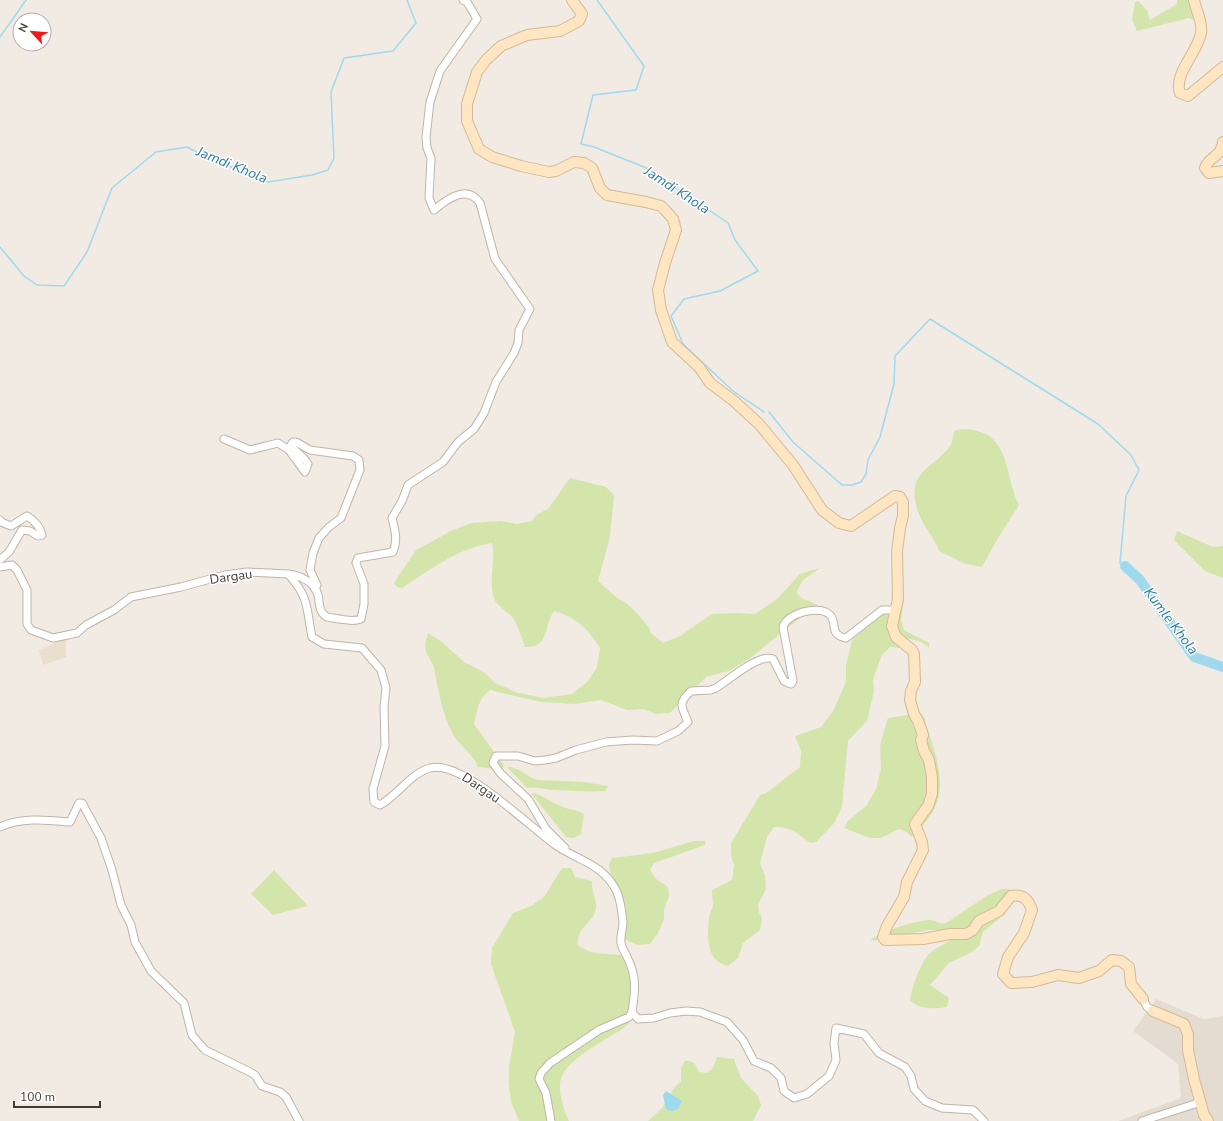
<svg xmlns="http://www.w3.org/2000/svg" width="1223" height="1121" font-family="'Nunito Sans',sans-serif">
  <style>
    .residential { fill: #e5dcd1 }
    .education { fill: #eadecd }
    .green { fill: #d4e5ac }
    .water { fill: #9fd9ee }
    .lines { fill: none; stroke-linecap: round; stroke-linejoin: round }
    .stream { stroke: #9fd9ee; stroke-width: 1.5 }
    .river { stroke: #9fd9ee; stroke-width: 10 }
    .street-casing { stroke: #bfb4a9; stroke-width: 9 }
    .secondary-casing { stroke: #d3ba96; stroke-width: 12 }
    .street { stroke: #fff; stroke-width: 7 }
    .secondary { stroke: #fde6c1; stroke-width: 10 }
    .labels { text-anchor: middle; dominant-baseline: central; stroke-width: 3; stroke-linejoin: round; paint-order: stroke }
    .street-label { font-size: 13px; fill: #423a33; stroke: #fff }
    .water-label { font-size: 14px; font-style: italic; fill: #2d7d9c; stroke: #fff }
  </style>
  <rect width="100%" height="100%" fill="#f1ebe3"/>
  <polygon class="residential" points="1156,999 1204,1019 1223,1016 1223,1121 1118,1121 1181,1098 1178,1064 1133,1031"/>
  <polygon class="education" points="66,638 66,657 43,665 39,650"/>
  <g class="green">
    <polygon points="1177,0 1191,0 1193,20 1189,18 1137,31 1132,20 1135,2 1138,1 1147,10 1150,20 1177,4"/>
    <path d="M962 429C1012 430 1003 472 1019 505L998 538 982 567 966 564 939 551C934 536 921 525 917 508 906 471 933 469 950 446 953 442 953 435 954 431Z"/>
    <path d="M570 478 606 487 614 495 610 537 598 581 616 597 626 603 635 611 648 626 651 633 663 643 680 636 712 614 736 613 755 614 777 599 800 574 820 568C808 578 802 576 797 593L801 598 818 605 817 611 806 613 749 659 729 671 706 677 670 713 656 714 643 709 627 710 601 700 575 704 541 702 490 690C478 699 477 711 474 724L505 767 496 769 478 767C473 754 462 748 454 736 443 718 438 689 434 668 432 661 425 654 425 645 425 641 427 637 428 633L442 642 464 662 484 672 495 683 518 693 544 698 572 694 588 681 597 667 600 648C588 629 577 618 554 611 542 629 550 648 525 647 521 637 519 627 513 618 508 611 498 608 494 598 488 581 496 560 492 543 458 548 430 570 402 588L397 587 394 583 416 550 453 530 472 523 501 521 517 524 532 521 536 515 548 509Z"/>
    <polygon points="1177,531 1213,547 1223,546 1223,578 1205,571 1174,540"/>
    <path d="M904 600 901 620 904 630 929 643V648L921 642 899 636 895 642 900 648 890 647 882 655 873 679 874 691 867 721 848 741 842 806 835 822 816 842 810 843C799 834 788 826 774 827L767 837 760 863 765 876 766 889 758 904 759 912 762 918 760 930 743 943 738 958 728 966C706 961 707 937 709 918 709 914 712 910 713 906 713 901 712 895 712 890L732 880 734 865 731 856V843L760 795 766 793 800 767 801 751 795 736 821 727 833 711 846 682V665L852 640 883 612Z"/>
    <path d="M921 713 924 717C938 766 957 798 911 837L907 832 899 829 881 838H870L844 828 848 821 867 805 876 789 881 769 880 745 888 718Z"/>
    <path d="M507 767C522 768 524 776 538 780L584 782 608 786 606 791C590 792 572 791 555 790 545 790 538 786 527 788Z"/>
    <path d="M531 793C542 793 552 804 563 807 570 810 577 809 584 814L581 834 574 838 566 837Z"/>
    <polygon points="694,841 705,841 705,845 654,863 650,870 656,879 668,887 669,896 664,910 664,919 658,933 650,944 638,945 625,940 626,908 620,892 613,886 609,865 612,858 653,853"/>
    <path d="M562 868H571L575 877 592 881C591 892 599 902 595 912 590 925 576 929 578 945 592 956 605 953 621 955 634 974 631 1002 629 1024 610 1039 573 1054 562 1076 556 1088 564 1110 569 1121H519L511 1102 509 1084V1067L515 1032 491 964 492 948 513 913 531 906 544 897Z"/>
    <polygon points="274,870 308,906 273,915 251,894"/>
    <path d="M1002 889H1009L1016 895 1004 915 983 932 979 946 972 952 949 963 930 985 949 998 947 1007C934 1009 920 1010 910 1000 912 987 921 961 931 952 940 945 950 943 956 934 930 921 895 943 870 940 887 930 910 922 929 920 936 919 939 925 946 923L988 895Z"/>
    <polygon points="717,1057 734,1059 741,1078 758,1096 761,1105 753,1121 648,1121 662,1108 674,1088 681,1081 681,1067 685,1061 690,1061 695,1064 699,1072 707,1073 713,1068"/>
  </g>
  <polygon class="water" points="666,1091 682,1101 678,1109 672,1111 666,1109 663,1095"/>
  <g class="lines">
    <g class="stream">
      <polyline points="597,0 644,66 636,90 593,95 581,144 594,147 649,169 728,223 735,240 758,271 720,291 684,299 671,316 683,344 733,391 764,412"/>
      <polyline points="0,37 26,0"/>
      <polyline points="0,247 24,276 37,285 64,286 87,252 112,188 156,152 187,147 206,157 268,182 312,175 328,170 334,158 331,92 344,58 393,51 416,23 407,0"/>
      <polyline points="769,412 793,442 842,485 852,485 861,482 866,474 868,460 880,437 894,384 895,356 930,319 1098,424 1131,455 1139,470 1126,496 1120,563"/>
    </g>
    <polyline class="river" points="1125,566 1140,580 1194,657 1223,667"/>
    <defs>
      <g id="street">
        <path d="M224 439 250 450 278 443 289 450 305 472 308 464C304 456 296 453 291 445L293 442H296L310 450 353 456 359 460 360 470 341 518 329 527 319 538 313 553 310 570 317 585 315 589"/>
        <path d="M0 520 1 522 11 526 27 516C35 521 40 526 42 535L38 536 30 531 22 530 9 552 0 560"/>
        <path d="M0 567 12 565 17 570 27 590V624L31 630 53 638 77 633 86 625 114 610 131 597 181 587 225 575 247 572 288 574C310 598 306 608 312 637L324 644 362 648 381 670 386 688 384 707 385 746 373 789 374 802 380 805C397 796 411 773 430 768 461 759 529 826 554 844 576 860 602 863 616 890 620 898 622 912 623 922 623 929 620 935 621 943 622 950 626 953 628 959 637 977 635 993 632 1012L638 1019 654 1018 670 1013 686 1011 700 1012 727 1022 743 1040 754 1061 771 1068 781 1078 784 1091 794 1098 807 1094 829 1076 836 1060 834 1043 836 1028 864 1034 879 1053 905 1067 911 1076 914 1089 925 1101 942 1108 973 1110 984 1121"/>
        <path d="M288 574C299 575 315 582 318 595 320 603 318 612 327 617 331 618 335 618 339 619 347 620 353 622 361 619L364 604V584L356 563 358 558 393 552C398 540 395 530 392 518L402 501 408 485 443 462 458 442 474 429 484 413 496 382 514 353 518 343 519 330 530 309 495 259 480 203C467 184 447 199 434 210L429 198 431 158 427 148 426 137 430 102 440 71 477 19 467 2 463 0"/>
        <path d="M0 827C21 817 47 820 70 822L79 803H82L101 838 112 870 121 905 131 925 135 942 151 971 184 1003 192 1035 205 1050 250 1072 255 1075 262 1086 280 1092 286 1097 299 1121"/>
        <path d="M565 848 546 829 528 799 501 774 493 763 496 756H518L535 761 545 760 556 758 576 750 606 742 632 740 657 741 678 731 688 722C682 707 677 704 691 691L711 690 716 688C729 680 759 653 773 659L784 681 791 684 793 681 783 627C787 613 818 605 829 614 839 622 827 634 846 638L882 610H896"/>
        <polyline points="1143,999 1147,1007 1153,1011"/>
        <polyline points="551,1121 546,1093 539,1079 541,1073 550,1063 599,1030 629,1017 632,1012"/>
        <polyline points="1142,1121 1201,1102"/>
      </g>
      <g id="secondary">
        <path d="M572 0 582 14 579 21 560 31 527 35 501 46 486 60 477 72 467 104V121L479 149 492 157 521 166 549 172 556 171 574 162 584 163 592 168 600 188 607 195 646 202 661 206 666 211 673 219 676 230 665 263 658 290 661 310 672 342 699 367 710 383 734 401 759 424 793 465 822 510 839 523 851 526 895 496 900 497 903 502V516L900 528 897 552 898 599 892 626 896 637 912 650 914 654 915 682 911 691 910 700 914 714 918 721 923 735 921 740 924 751 929 760 932 777V794L928 806 915 824 922 842 923 850 907 882 904 897 887 926 883 937 885 940 923 939 950 934H966L973 930 979 921 999 911 1011 896C1023 894 1028 899 1032 910L1024 933 1008 957 1003 974 1011 983 1032 982 1058 975 1079 978 1099 971 1112 960 1121 961 1129 967 1131 984 1143 999"/>
        <path d="M1194 0C1196 11 1203 22 1201 33 1198 52 1173 74 1180 93L1188 96 1223 67"/>
        <path d="M1223 142C1221 158 1209 156 1205 168L1209 173 1223 171"/>
        <polyline points="1153,1011 1184,1024 1188,1034 1188,1050 1194,1079 1204,1115 1208,1121"/>
      </g>
    </defs>
    <use href="#street" class="street-casing"/>
    <use href="#secondary" class="secondary-casing"/>
    <use href="#street" class="street"/>
    <use href="#secondary" class="secondary"/>
  </g>
  <g class="labels">
    <g class="street-label">
      <text transform="translate(231 577) rotate(-8)">Dargau</text>
      <text transform="translate(481 788) rotate(34)">Dargau</text>
    </g>
    <g class="water-label">
      <text transform="translate(232 165) rotate(22)">Jamdi Khola</text>
      <text transform="translate(677 190) rotate(33)">Jamdi Khola</text>
      <text transform="translate(1171 621) rotate(53)">Kumle Khola</text>
    </g>
  </g>
  <g transform="translate(32 32) rotate(296)"><circle r="19" fill="#ffffff" stroke="#b3b0ad"/>
  <path d="M0-3L7 15L0 10L-7 15Z" fill="#f41717"/>
  <text y="-6" font-size="11" font-weight="bold" text-anchor="middle" fill="#423a33">N</text>
  </g>
  <path d="M14 1101v6h86v-6" fill="none" stroke="#423a33" stroke-width="2"/>
  <text x="20" y="1101" font-size="12" fill="#423a33" stroke="#ffffff" stroke-width="3" paint-order="stroke">100 m</text>
</svg>
